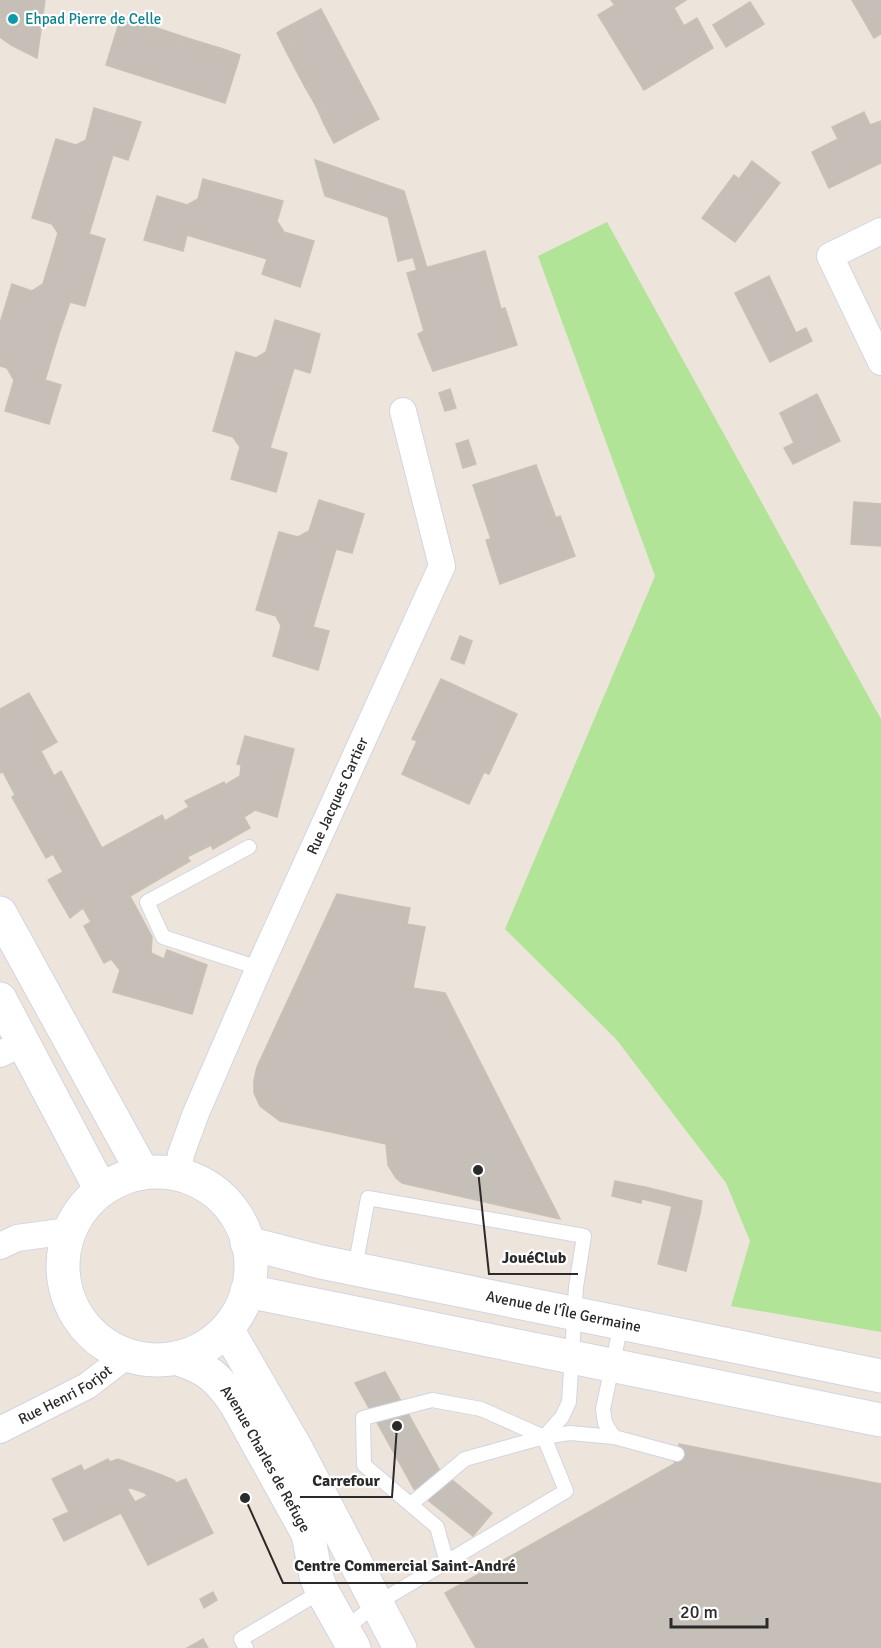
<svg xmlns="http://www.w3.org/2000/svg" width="881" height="1648" font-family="Signika,sans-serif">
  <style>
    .green { fill: #b1e497 }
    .building { fill: #c5bfb8; stroke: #c8c1b5; stroke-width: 1.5; fill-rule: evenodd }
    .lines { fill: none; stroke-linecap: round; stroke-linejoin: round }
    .lane-casing { stroke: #d1d4e3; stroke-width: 16 }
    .street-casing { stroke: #d1d4e3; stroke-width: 28 }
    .secondary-casing { stroke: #d1d4e3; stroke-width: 35 }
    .lane { stroke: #fff; stroke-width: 14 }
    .street { stroke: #fff; stroke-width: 26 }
    .secondary { stroke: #fff; stroke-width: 33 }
    .culture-dot { fill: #0f9aa8; stroke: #fff; stroke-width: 2 }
    .labels { text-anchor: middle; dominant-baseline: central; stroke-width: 4.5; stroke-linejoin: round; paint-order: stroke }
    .culture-label { font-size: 15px; fill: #0d838f; stroke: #fff; text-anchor: start }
    .street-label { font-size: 15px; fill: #2a2a2a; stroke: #fff }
    .leader { fill: none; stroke: #2a2a2a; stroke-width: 2 }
    .callout-dot { fill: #2a2a2a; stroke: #fff; stroke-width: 2 }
    .callout-label { font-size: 16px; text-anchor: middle; font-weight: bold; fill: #2a2a2a; stroke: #fff; stroke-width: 4.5; stroke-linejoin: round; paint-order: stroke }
  </style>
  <rect width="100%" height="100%" fill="#ede5dc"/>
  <polygon class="green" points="607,222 881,719 881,1332 731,1306 750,1241 726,1183 616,1039 505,929 655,576 538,256"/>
  <g class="building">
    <polygon points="0,0 37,0 11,45 0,37"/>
    <polygon points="37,0 45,0 37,58 11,45"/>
    <polygon points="611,0 686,0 674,8 684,26 697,18 713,48 644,90 598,15 615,5"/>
    <polygon points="852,0 881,0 881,34 874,38"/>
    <polygon points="750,2 764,24 726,47 713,25"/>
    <polygon points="321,9 379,119 334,143 324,124 332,120 322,102 316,106 305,87 313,83 304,66 296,70 286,51 293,47 283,29"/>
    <polygon points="121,17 142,23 139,31 158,37 160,29 181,36 178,44 197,50 200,42 220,48 217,56 238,62 225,103 106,65"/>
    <polygon points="142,23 160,29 158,37 139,31"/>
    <polygon points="283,29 293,47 286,51 277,33"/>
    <polygon points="181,36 200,42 197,50 178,44"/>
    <polygon points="220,48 240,55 238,62 217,56"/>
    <polygon points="304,66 313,83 305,87 296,70"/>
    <polygon points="322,102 332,120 324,124 316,106"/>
    <polygon points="94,108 141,122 128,160 113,155 89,234 105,239 85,306 70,302 59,334 45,380 61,385 49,424 5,411 14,380 7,368 0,366 0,323 12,284 32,291 43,284 58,233 52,224 32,218 56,139 76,145 86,140"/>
    <polygon points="864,112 870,125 881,121 881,163 829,188 812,152 838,139 832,127"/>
    <polygon points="315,160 404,191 423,255 398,261 388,217 325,196"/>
    <polygon points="752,161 780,183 735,242 702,218 734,175 739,179"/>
    <polygon points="203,179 283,201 277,221 284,232 314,241 300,287 262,274 267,259 187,235 183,251 144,240 157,196 187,205 198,199"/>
    <polygon points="485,251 501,309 505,308 517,345 433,371 418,334 424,331 407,273"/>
    <polygon points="423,255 427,268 417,271 413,257"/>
    <polygon points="769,276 796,333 806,328 812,341 770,362 735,293"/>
    <polygon points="275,320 320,334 310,373 294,368 270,448 287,453 276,492 231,479 240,447 233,437 213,431 236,352 256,358 266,352"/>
    <polygon points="450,389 456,408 445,411 439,393"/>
    <polygon points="817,394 840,441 793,464 784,448 794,443 780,413"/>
    <polygon points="468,440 476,464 463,468 456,444"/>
    <polygon points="536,465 556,518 560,516 575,556 500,584 486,540 491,539 473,485"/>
    <polygon points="319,500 364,514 352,553 336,549 313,627 329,631 318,670 273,656 281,626 276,616 256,610 279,532 298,537 309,531"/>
    <polygon points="854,502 881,504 881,546 851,544"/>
    <polygon points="460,636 472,641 464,664 451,659"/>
    <polygon points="441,679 517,714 489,774 484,772 469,804 402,774 417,741 412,739"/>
    <polygon points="29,693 57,742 41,751 54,776 61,771 102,848 162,815 165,821 189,807 185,801 224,782 225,785 240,776 241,765 237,764 245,736 294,749 277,817 255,810 244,817 250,828 213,849 211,845 187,857 190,861 130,896 152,937 151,953 164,959 167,950 207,965 192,1014 113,992 120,970 111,959 104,963 84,926 91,922 83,908 70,918 48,880 63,872 53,854 46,858 12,797 15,795 3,772 0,773 0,709"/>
    <polygon points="337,894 410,908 407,924 425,927 413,988 445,993 560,1219 402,1183 396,1178 388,1165 386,1144 280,1121 260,1106 254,1093 254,1080 257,1067"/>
    <polygon points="615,1181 645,1187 641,1203 612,1196"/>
    <polygon points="645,1187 702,1201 700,1213 642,1199"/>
    <polygon points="672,1206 700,1213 686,1271 658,1264"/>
    <polygon points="385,1372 439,1469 492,1513 473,1536 414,1489 355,1383"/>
    <polygon points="679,1444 881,1484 881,1648 476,1648 445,1593 674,1464"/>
    <path d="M108 1459 110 1462 118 1459 159 1474 174 1480 176 1483 186 1479 213 1533 148 1565 121 1513 64 1541 53 1519 69 1512 52 1479 81 1465 84 1471ZM131 1488 145 1493 147 1496 135 1502 127 1489Z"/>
    <polygon points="213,1592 217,1600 204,1608 200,1599"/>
    <polygon points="203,1639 208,1648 187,1648"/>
  </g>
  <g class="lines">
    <defs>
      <g id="lane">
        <polyline points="249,847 147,902 163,937 259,968"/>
        <polyline points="355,1268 368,1198 584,1236 576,1287 569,1402 562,1417 544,1437"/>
        <polyline points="614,1437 605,1423 603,1409 621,1324"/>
        <polyline points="447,1563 437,1527 364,1465 363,1418 432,1400 481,1409 544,1437 570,1433 614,1437 677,1454"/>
        <polyline points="344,1630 376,1604 566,1491 544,1437 465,1459 411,1504"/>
        <polyline points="246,1648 241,1639 322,1591"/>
      </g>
      <g id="street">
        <polyline points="881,231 830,256 881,362"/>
        <polyline points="0,1054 24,1043"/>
        <path id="s1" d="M178 1174 181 1154 196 1113 259 968 442 566 403 411"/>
        <polyline points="0,1246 17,1238 69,1231"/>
        <path id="s2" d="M0 1430 87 1386 126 1356"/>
      </g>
      <g id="secondary">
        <polyline points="0,913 143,1173"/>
        <polyline points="0,999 101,1190"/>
        <circle cx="157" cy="1266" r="94"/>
        <path id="s3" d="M247 1243 321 1262 881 1376"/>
        <polyline points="247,1291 881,1420"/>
        <polyline points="227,1329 297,1450 400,1648"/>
        <path id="s4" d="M176 1358C207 1368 218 1377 236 1404L308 1534 316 1576 322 1591 354 1648"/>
      </g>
    </defs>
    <use href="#lane" class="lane-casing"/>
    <use href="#street" class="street-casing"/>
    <use href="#secondary" class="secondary-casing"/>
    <use href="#lane" class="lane"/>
    <use href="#street" class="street"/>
    <use href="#secondary" class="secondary"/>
  </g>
  <circle class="culture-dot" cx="13" cy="19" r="6"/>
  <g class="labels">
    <g class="culture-label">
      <text x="25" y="19">Ehpad Pierre de Celle</text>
    </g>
    <g class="street-label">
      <text stroke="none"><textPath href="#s1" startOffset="411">Rue Jacques Cartier</textPath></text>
      <text stroke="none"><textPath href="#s3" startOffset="324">Avenue de l'Île Germaine</textPath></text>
      <text stroke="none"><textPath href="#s2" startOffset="74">Rue Henri Forjot</textPath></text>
      <text stroke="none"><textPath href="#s4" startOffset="140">Avenue Charles de Refuge</textPath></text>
    </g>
  </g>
  <path class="leader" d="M478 1170L489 1274H578M397 1426L392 1497H300M245 1498L283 1583H528"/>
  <g class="callout-dot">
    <circle cx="478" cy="1170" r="6"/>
    <circle cx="397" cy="1426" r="6"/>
    <circle cx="245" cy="1498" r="6"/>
  </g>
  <g class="callout-label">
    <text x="534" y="1263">JouéClub</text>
    <text x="346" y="1486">Carrefour</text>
    <text x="405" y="1571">Centre Commercial Saint-André</text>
  </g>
  <path d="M671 1618v9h96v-9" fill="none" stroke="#2a2a2a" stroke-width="3"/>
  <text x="680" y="1618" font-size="18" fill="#2a2a2a" stroke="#ffffff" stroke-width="4.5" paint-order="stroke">20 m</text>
</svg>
